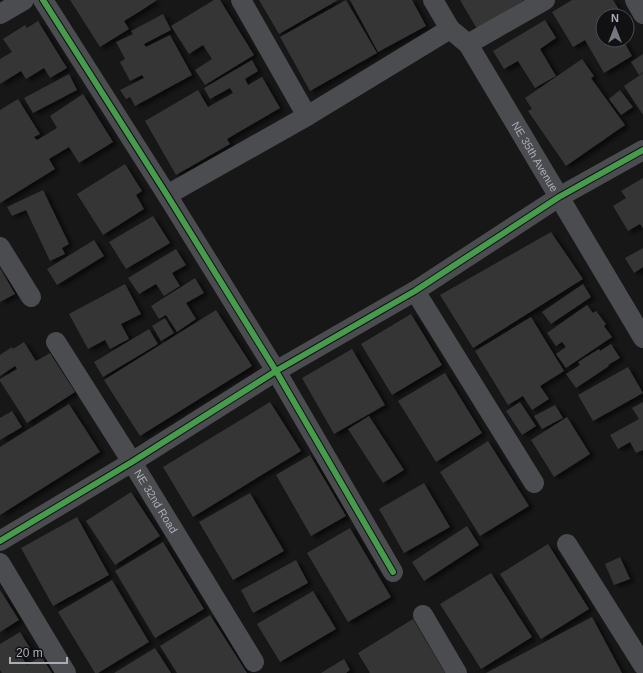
<svg xmlns="http://www.w3.org/2000/svg" width="643" height="673" font-family="Helvetica,sans-serif">
  <style>
    .building { fill: #353536; filter: url(#shadow) }
    .lines { fill: none; stroke-linecap: round; stroke-linejoin: round }
    .street { stroke: #4b4c50; stroke-width: 20 }
    .cycleway-casing { stroke: #111113; stroke-width: 8 }
    .cycleway { stroke: #469c4c; stroke-width: 6 }
    .labels { text-anchor: middle; dominant-baseline: central; stroke-width: 3; stroke-linejoin: round; paint-order: stroke }
    .street-label { font-size: 11px; fill: #a8adb8; stroke: #111113 }
  </style>
  <defs>
    <filter id="shadow"><feDropShadow dx="4.5" dy="2.5" stdDeviation="2" flood-color="#0009"/></filter>
  </defs>
  <rect width="100%" height="100%" fill="#171717"/>
  <g class="building">
    <polygon points="70,0 157,0 142,10 124,21 129,29 100,47"/>
    <polygon points="214,0 220,0 254,55 205,85 195,70 212,59 203,45 189,54 171,26"/>
    <polygon points="259,0 338,0 279,34"/>
    <polygon points="346,0 377,53 310,91 280,37"/>
    <polygon points="350,0 412,0 426,26 378,52"/>
    <polygon points="460,0 524,0 477,29"/>
    <polygon points="572,0 613,0 623,16 603,16 603,40 623,40 632,56 604,73 585,40 573,47 552,12"/>
    <polygon points="163,14 171,30 144,44 146,47 170,35 192,75 135,106 130,97 126,99 120,90 144,78 142,75 130,81 120,62 125,59 116,42 133,34 131,31"/>
    <polygon points="545,20 556,38 540,49 556,76 535,88 518,61 504,69 493,51"/>
    <polygon points="38,21 67,68 50,78 44,68 26,79 21,71 0,84 0,59 12,52 3,39 25,25 27,28"/>
    <polygon points="643,54 643,72 639,75 631,62"/>
    <polygon points="582,59 594,76 591,78 625,125 566,166 528,111 532,109 525,98"/>
    <polygon points="252,60 258,71 245,79 248,85 262,77 280,108 227,139 230,144 176,175 145,121 198,90 208,107 233,93 230,88 210,99 204,88"/>
    <polygon points="643,73 643,115 624,86"/>
    <polygon points="69,74 77,90 33,113 24,98"/>
    <polygon points="620,90 633,107 621,115 609,99"/>
    <polygon points="83,94 113,142 79,163 69,147 49,159 55,169 0,203 0,110 18,99 40,134 34,137 37,140 57,128 50,116"/>
    <polygon points="125,164 142,191 136,195 144,209 103,235 77,194"/>
    <polygon points="643,178 643,228 640,224 628,231 613,206 626,198 621,191"/>
    <polygon points="43,190 69,244 62,248 65,254 50,261 26,210 12,216 7,207"/>
    <polygon points="153,216 170,243 126,269 109,242"/>
    <polygon points="551,232 583,279 473,348 440,295"/>
    <polygon points="94,240 104,256 57,285 47,269"/>
    <polygon points="643,248 643,267 634,273 625,258"/>
    <polygon points="176,249 186,265 172,273 180,286 164,296 156,284 139,294 128,278"/>
    <polygon points="0,268 15,294 0,302"/>
    <polygon points="195,278 204,293 186,303 196,319 177,332 166,315 159,319 151,306"/>
    <polygon points="125,284 141,314 121,324 129,339 110,349 105,340 88,349 69,314"/>
    <polygon points="583,284 591,297 551,324 542,312"/>
    <polygon points="587,305 593,313 596,311 606,324 604,326 612,337 566,368 556,354 566,347 562,342 556,346 547,333"/>
    <polygon points="216,310 252,366 140,436 104,380"/>
    <polygon points="411,314 442,365 392,395 361,344"/>
    <polygon points="531,317 564,371 540,386 549,399 532,410 523,396 508,405 475,351"/>
    <polygon points="165,318 174,333 161,341 152,326"/>
    <polygon points="149,329 158,344 103,377 94,362"/>
    <polygon points="24,342 36,361 50,353 75,392 27,423 0,381 0,379 17,369 15,366 0,376 0,355 12,347 13,349"/>
    <polygon points="611,344 620,358 608,365 609,366 576,388 566,374 580,365 578,362 599,349 600,351"/>
    <polygon points="352,349 385,405 334,434 302,378"/>
    <polygon points="628,367 643,393 593,421 578,395"/>
    <polygon points="445,373 482,433 436,462 398,401"/>
    <polygon points="270,402 301,451 193,517 163,467"/>
    <polygon points="520,402 536,426 522,435 506,411"/>
    <polygon points="643,402 643,450 636,453 630,442 618,449 610,435 639,419 632,408"/>
    <polygon points="69,404 100,452 0,515 0,447"/>
    <polygon points="555,405 563,418 542,429 534,416"/>
    <polygon points="12,411 22,427 0,440 0,418"/>
    <polygon points="369,416 404,470 383,483 348,429"/>
    <polygon points="567,417 590,454 554,477 531,440"/>
    <polygon points="488,441 529,506 480,536 440,472"/>
    <polygon points="310,455 346,516 311,536 276,475"/>
    <polygon points="424,483 450,527 404,553 379,509"/>
    <polygon points="131,492 160,536 115,565 86,521"/>
    <polygon points="250,493 284,551 233,580 199,522"/>
    <polygon points="77,517 109,575 53,606 21,548"/>
    <polygon points="467,526 479,545 424,581 412,562"/>
    <polygon points="350,528 391,597 348,622 307,553"/>
    <polygon points="163,542 204,609 155,638 115,571"/>
    <polygon points="548,544 589,609 541,639 500,574"/>
    <polygon points="620,557 630,579 614,585 605,564"/>
    <polygon points="296,560 308,583 253,613 241,590"/>
    <polygon points="491,573 532,637 481,669 440,604"/>
    <polygon points="112,580 149,642 98,673 95,673 58,612"/>
    <polygon points="0,590 19,620 0,632"/>
    <polygon points="313,591 336,629 280,662 257,624"/>
    <polygon points="210,615 247,673 177,673 160,646"/>
    <polygon points="592,617 622,673 486,673"/>
    <polygon points="413,619 445,673 370,673 358,653"/>
    <polygon points="20,632 30,648 20,654 27,665 41,656 52,673 2,673 0,670 0,644"/>
    <polygon points="155,648 171,673 114,673"/>
    <polygon points="344,659 350,670 346,673 321,673"/>
  </g>
  <g class="lines">
    <g class="street">
      <polyline points="43,0 167,195 276,371 393,572"/>
      <polyline points="241,0 307,116"/>
      <path id="s1" d="M433 0 450 29 468 44 643 338"/>
      <polyline points="635,0 643,14"/>
      <polyline points="0,14 24,0"/>
      <polyline points="468,44 545,0"/>
      <polyline points="167,195 307,116 450,29"/>
      <polyline points="0,247 31,297"/>
      <polyline points="415,291 534,483"/>
      <path id="s2" d="M56 342 132 462 254 662"/>
      <polyline points="0,541 132,462 276,371 415,291 559,197 643,150"/>
      <polyline points="567,544 643,665"/>
      <polyline points="0,563 66,673"/>
      <polyline points="423,615 457,673"/>
    </g>
    <defs>
      <g id="cycleway">
        <polyline points="43,0 167,195 276,371 393,572"/>
        <polyline points="0,541 132,462 276,371 415,291 559,197 643,150"/>
      </g>
    </defs>
    <use href="#cycleway" class="cycleway-casing"/>
    <use href="#cycleway" class="cycleway"/>
  </g>
  <g class="labels">
    <g class="street-label">
      <text stroke="none"><textPath href="#s1" startOffset="188">NE 35th Avenue</textPath></text>
      <text stroke="none"><textPath href="#s2" startOffset="188">NE 32nd Road</textPath></text>
    </g>
  </g>
  <g transform="translate(615 28)"><circle r="19" fill="#111113" stroke="#4d4f55"/>
  <path d="M0-3L7 15L0 10L-7 15Z" fill="#757880"/>
  <text y="-6" font-size="11" font-weight="bold" text-anchor="middle" fill="#a8adb8">N</text>
  </g>
  <path d="M10 657v6h57v-6" fill="none" stroke="#a8adb8" stroke-width="2"/>
  <text x="16" y="657" font-size="12" fill="#a8adb8" stroke="#111113" stroke-width="3" paint-order="stroke">20 m</text>
</svg>
